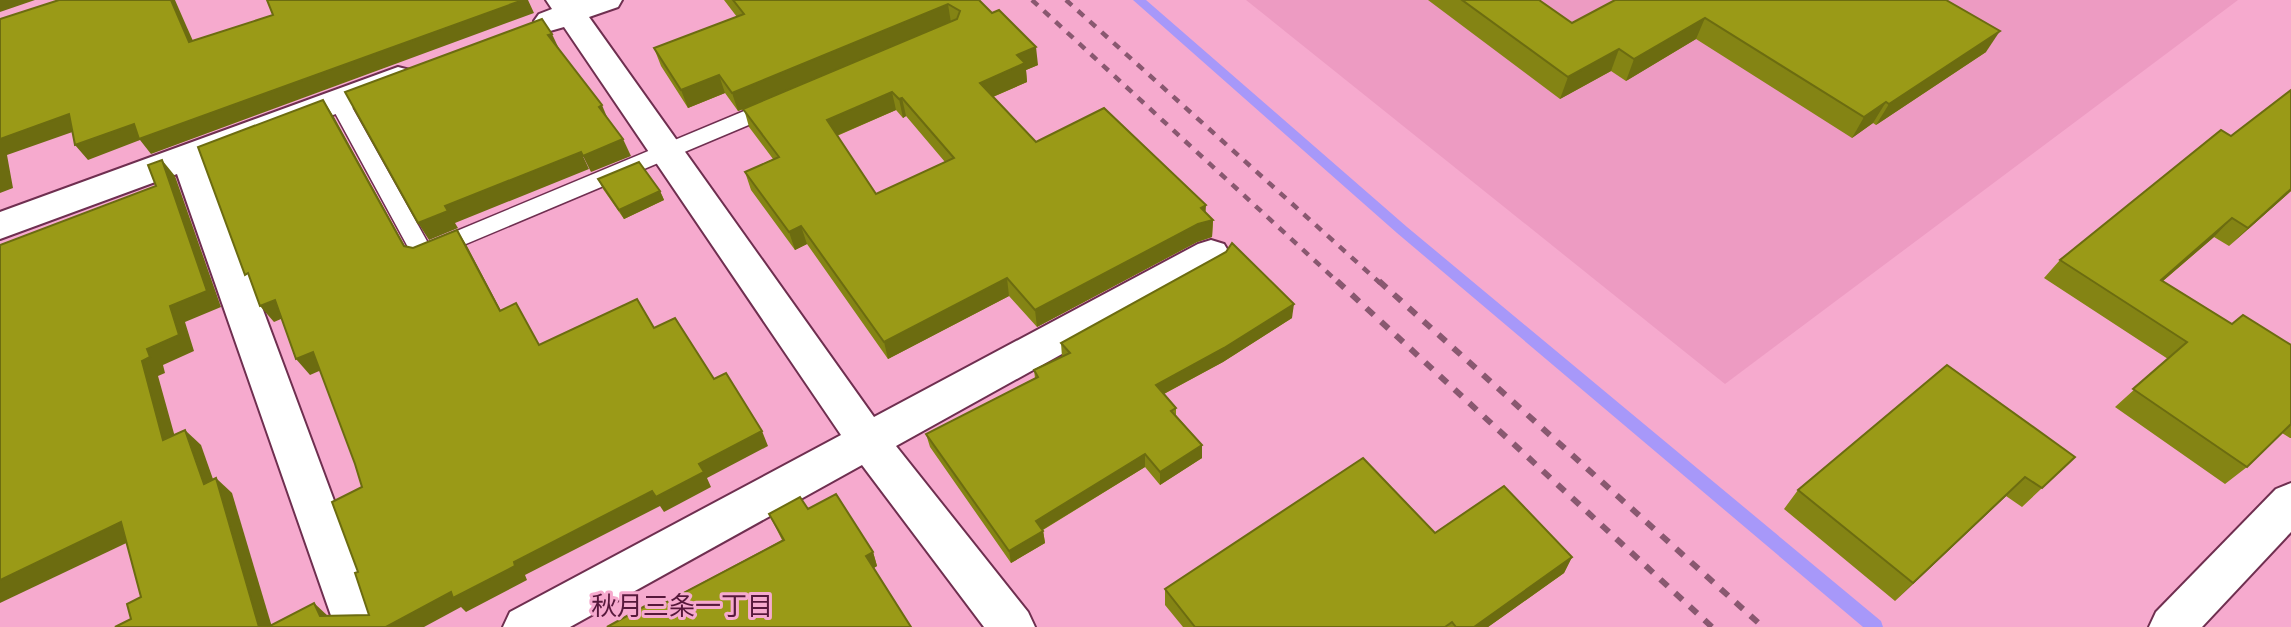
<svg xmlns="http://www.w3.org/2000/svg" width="2291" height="627" font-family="Commissioner,'Noto Sans JP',sans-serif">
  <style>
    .built { fill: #ed9bc2 }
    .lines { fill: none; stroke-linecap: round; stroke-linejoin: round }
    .stream { fill: #a798f9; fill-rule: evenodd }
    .lane-casing { stroke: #6f2f50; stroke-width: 3 }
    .street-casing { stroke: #6f2f50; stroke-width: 4 }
    .lane { fill: #fff; fill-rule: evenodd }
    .street { fill: #fff; fill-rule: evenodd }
    .rail-far1 { stroke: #895870; stroke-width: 4.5; stroke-dasharray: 8 8; stroke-linecap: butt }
    .rail { stroke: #895870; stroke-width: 6; stroke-dasharray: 10 10; stroke-linecap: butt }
    .wall { fill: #848414; fill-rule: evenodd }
    .shaded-wall { fill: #6c6c10 }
    .building { fill: #9a9a17; stroke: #6c6c10; stroke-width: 2; fill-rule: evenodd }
    .labels { text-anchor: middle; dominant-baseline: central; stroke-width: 6; stroke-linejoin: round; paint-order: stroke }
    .neighbourhood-label { font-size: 26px; fill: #56183b; stroke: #f6aace }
  </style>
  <rect width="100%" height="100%" fill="#f6aace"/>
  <polygon class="built" points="1246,0 2238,0 1725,384"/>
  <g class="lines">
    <polygon class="stream" points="1133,0 1146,0 1407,227 1881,621 1883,627 1863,627 1397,233"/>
    <defs>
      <polygon id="lane" points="338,93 348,100 428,243 768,101 775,99 785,106 782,111 423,262 415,260 328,100"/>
      <g id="street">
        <polygon points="546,0 622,0 618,7 589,17 874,417 1198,244 1211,240 1224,244 1230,254 1224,264 896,446 1028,612 1035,627 984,627 862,465 570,627 503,627 510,612 841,435 564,27 550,31 539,28 534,21 539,14 552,9"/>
        <polygon points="398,67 410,70 414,78 410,86 208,162 381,627 335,627 177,174 0,239 0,212"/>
        <polygon points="2291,483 2291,532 2202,627 2149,627 2156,612 2276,489"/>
      </g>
    </defs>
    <use href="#lane" class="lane-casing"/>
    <use href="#street" class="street-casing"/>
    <use href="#lane" class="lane"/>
    <use href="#street" class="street"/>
    <g class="rail-far1">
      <polyline points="1032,0 1339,283"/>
      <polyline points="1066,0 1380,283"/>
    </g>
    <g class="rail">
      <polyline points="1337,281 1712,627"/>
      <polyline points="1379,281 1763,627"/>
    </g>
  </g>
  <g class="wall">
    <path d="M724 0H979L1038 65 1026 70 1027 82 993 97 1036 142 1205 212 1213 220 1212 237 1197 242 1037 327 1009 296 888 359 807 244 795 250 751 190 745 172 773 159 749 127 744 109 738 111 725 93 688 108 661 66 654 48 737 17ZM896 110 903 118 906 116 945 162 876 194 837 136Z"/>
    <polygon points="1428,0 1539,0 1572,23 1615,0 1986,52 1876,125 1873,123 1852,138 1696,39 1626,81 1611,71 1560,99"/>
    <polygon points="2231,136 2291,191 2229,246 2214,237 2163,281 2232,324 2291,345 2291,438 2290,438 2282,433 2247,467 2225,484 2115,407 2168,359 2044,278 2060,260"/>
    <polygon points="598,179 660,191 664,200 624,219 603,189"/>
    <polygon points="1292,318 1223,362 1164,394 1176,408 1176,415 1202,445 1202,458 1160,485 1145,467 1043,530 1045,543 1011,563 930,447 926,434 1035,378 1034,370 1062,357 1061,343"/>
    <polygon points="2075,457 2022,507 2006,496 1895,601 1784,509 1798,490"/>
    <polygon points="808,509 873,552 877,566 873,568 607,627 656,600 660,605 782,540 769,514"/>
    <polygon points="1435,533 1572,557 1564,573 1488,627 1183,627 1165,605 1165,589"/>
  </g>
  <g class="shaded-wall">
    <polygon points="0,0 35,0 0,12"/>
    <polygon points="171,0 175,0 200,57 189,42"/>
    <polygon points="523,0 528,0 534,13 151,154 140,140 88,160 75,145 134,124"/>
    <polygon points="948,4 951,23 738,111 732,93"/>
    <polygon points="1705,18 1696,39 1626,81 1634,59"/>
    <polygon points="2000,31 1986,52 1876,125 1889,104"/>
    <polygon points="552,34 560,51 548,35"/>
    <polygon points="1036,47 1038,65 1026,70 1027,82 983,101 980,83 1017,55"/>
    <polygon points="1619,49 1611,71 1560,99 1568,77"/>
    <polygon points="719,75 725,93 688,108 681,90"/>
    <polygon points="892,92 896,110 831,138 827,120"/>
    <polygon points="902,98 906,116 903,118 899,99"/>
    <polygon points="323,100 334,117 414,263 404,246"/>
    <polygon points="1886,102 1873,123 1852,138 1864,117"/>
    <polygon points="602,105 609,122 599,107"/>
    <polygon points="69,114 81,129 7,155 13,188 0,193 0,139"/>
    <polygon points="623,139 631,156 591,172 583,156"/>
    <polygon points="581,152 589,169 455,223 458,228 429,240 418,223 445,206"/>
    <polygon points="162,160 175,176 221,307 185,322 194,351 163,365 165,373 158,376 180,455 163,440 142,361 170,306"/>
    <polygon points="2291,189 2291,191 2229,246 2248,228"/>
    <polygon points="660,191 664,200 624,219 619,210"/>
    <polygon points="1206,205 1205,222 1213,220 1212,237 1197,242 1037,327 1035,310"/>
    <polygon points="2232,218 2214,237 2143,298 2161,280"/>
    <polygon points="801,226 807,244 795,250 789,232"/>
    <polygon points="457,230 467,246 509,326 500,311"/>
    <polygon points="1007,278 1009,296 888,359 884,342"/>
    <polygon points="275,300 288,316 274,322 260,306"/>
    <polygon points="1294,304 1292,318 1223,362 1156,398 1156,385"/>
    <polygon points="313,352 326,368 310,375 296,359"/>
    <polygon points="185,430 201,445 220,499 204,484"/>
    <polygon points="762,431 768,446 707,478 711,487 664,512 660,506 525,575 527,580 466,612 461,607 424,627 386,627 451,592 514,562"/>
    <polygon points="1202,445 1202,458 1160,485 1160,472"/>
    <polygon points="1145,454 1145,467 1037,533 1036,521"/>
    <polygon points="2025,477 2006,496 1895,601 1913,583"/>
    <polygon points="216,478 232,493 272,627 259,627"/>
    <polygon points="121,522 139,537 0,603 0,580"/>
    <polygon points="1043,531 1045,543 1011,563 1009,551"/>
    <polygon points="873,552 877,566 871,570 866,556"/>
    <polygon points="1572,557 1564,573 1488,627 1474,627"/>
    <polygon points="314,603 329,617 320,616"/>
  </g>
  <g class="building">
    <polygon points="59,0 171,0 189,42 273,15 267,0 523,0 139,139 134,124 75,145 69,114 0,139 0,19"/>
    <path d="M733 0H979L992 13 999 10 1036 47 1017 55 1025 63 980 83 1036 142 1104 108 1206 205 1201 208 1213 220 1198 224 1035 310 1007 278 884 342 801 226 789 232 745 172 779 157 743 109 957 19 960 11 948 4 732 93 719 75 681 90 654 48 744 14ZM892 92 899 99 902 98 954 158 876 194 827 120Z"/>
    <polygon points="1462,0 1539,0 1572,23 1615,0 1946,0 2000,31 1889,104 1886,102 1864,117 1705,18 1634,59 1619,49 1568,77"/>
    <polygon points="542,19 552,34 548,35 602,105 599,107 623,139 583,156 581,152 445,206 448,211 418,223 345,92"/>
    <polygon points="2291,90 2291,189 2248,228 2232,218 2161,280 2232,324 2243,315 2291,345 2291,424 2247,467 2133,389 2187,342 2060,260 2221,130 2231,136"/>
    <polygon points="323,100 404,246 413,248 457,230 500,311 516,303 539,345 637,299 654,328 675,318 714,379 726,373 762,431 699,464 704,472 656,497 652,491 514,562 515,566 453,598 451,592 386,627 268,627 314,603 320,616 369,615 355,573 358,572 332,502 362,487 355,464 313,352 296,359 275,300 260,306 248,273 245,275 198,147"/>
    <polygon points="162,160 207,291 170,306 179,335 147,349 150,357 142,361 163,440 185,430 204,484 216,478 259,627 115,627 131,619 127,604 141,597 121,522 0,580 0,245 156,186 148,165"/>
    <polygon points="639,162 660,191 619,210 598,179"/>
    <polygon points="1232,243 1294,304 1224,348 1156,385 1176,408 1171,411 1202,445 1160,472 1145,454 1036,521 1043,531 1009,551 926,434 1038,377 1034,370 1070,353 1061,343 1226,252"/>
    <polygon points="1947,365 2075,457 2042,488 2025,477 1913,583 1798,490"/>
    <polygon points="1363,458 1435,533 1504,486 1572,557 1474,627 1456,627 1452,622 1445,627 1195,627 1165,589"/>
    <polygon points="836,494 873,552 866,556 911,627 607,627 656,600 659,606 784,540 769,514 800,497 808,509"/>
  </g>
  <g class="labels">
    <g class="neighbourhood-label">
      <text x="682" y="604">秋月三条一丁目</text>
    </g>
  </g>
</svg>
